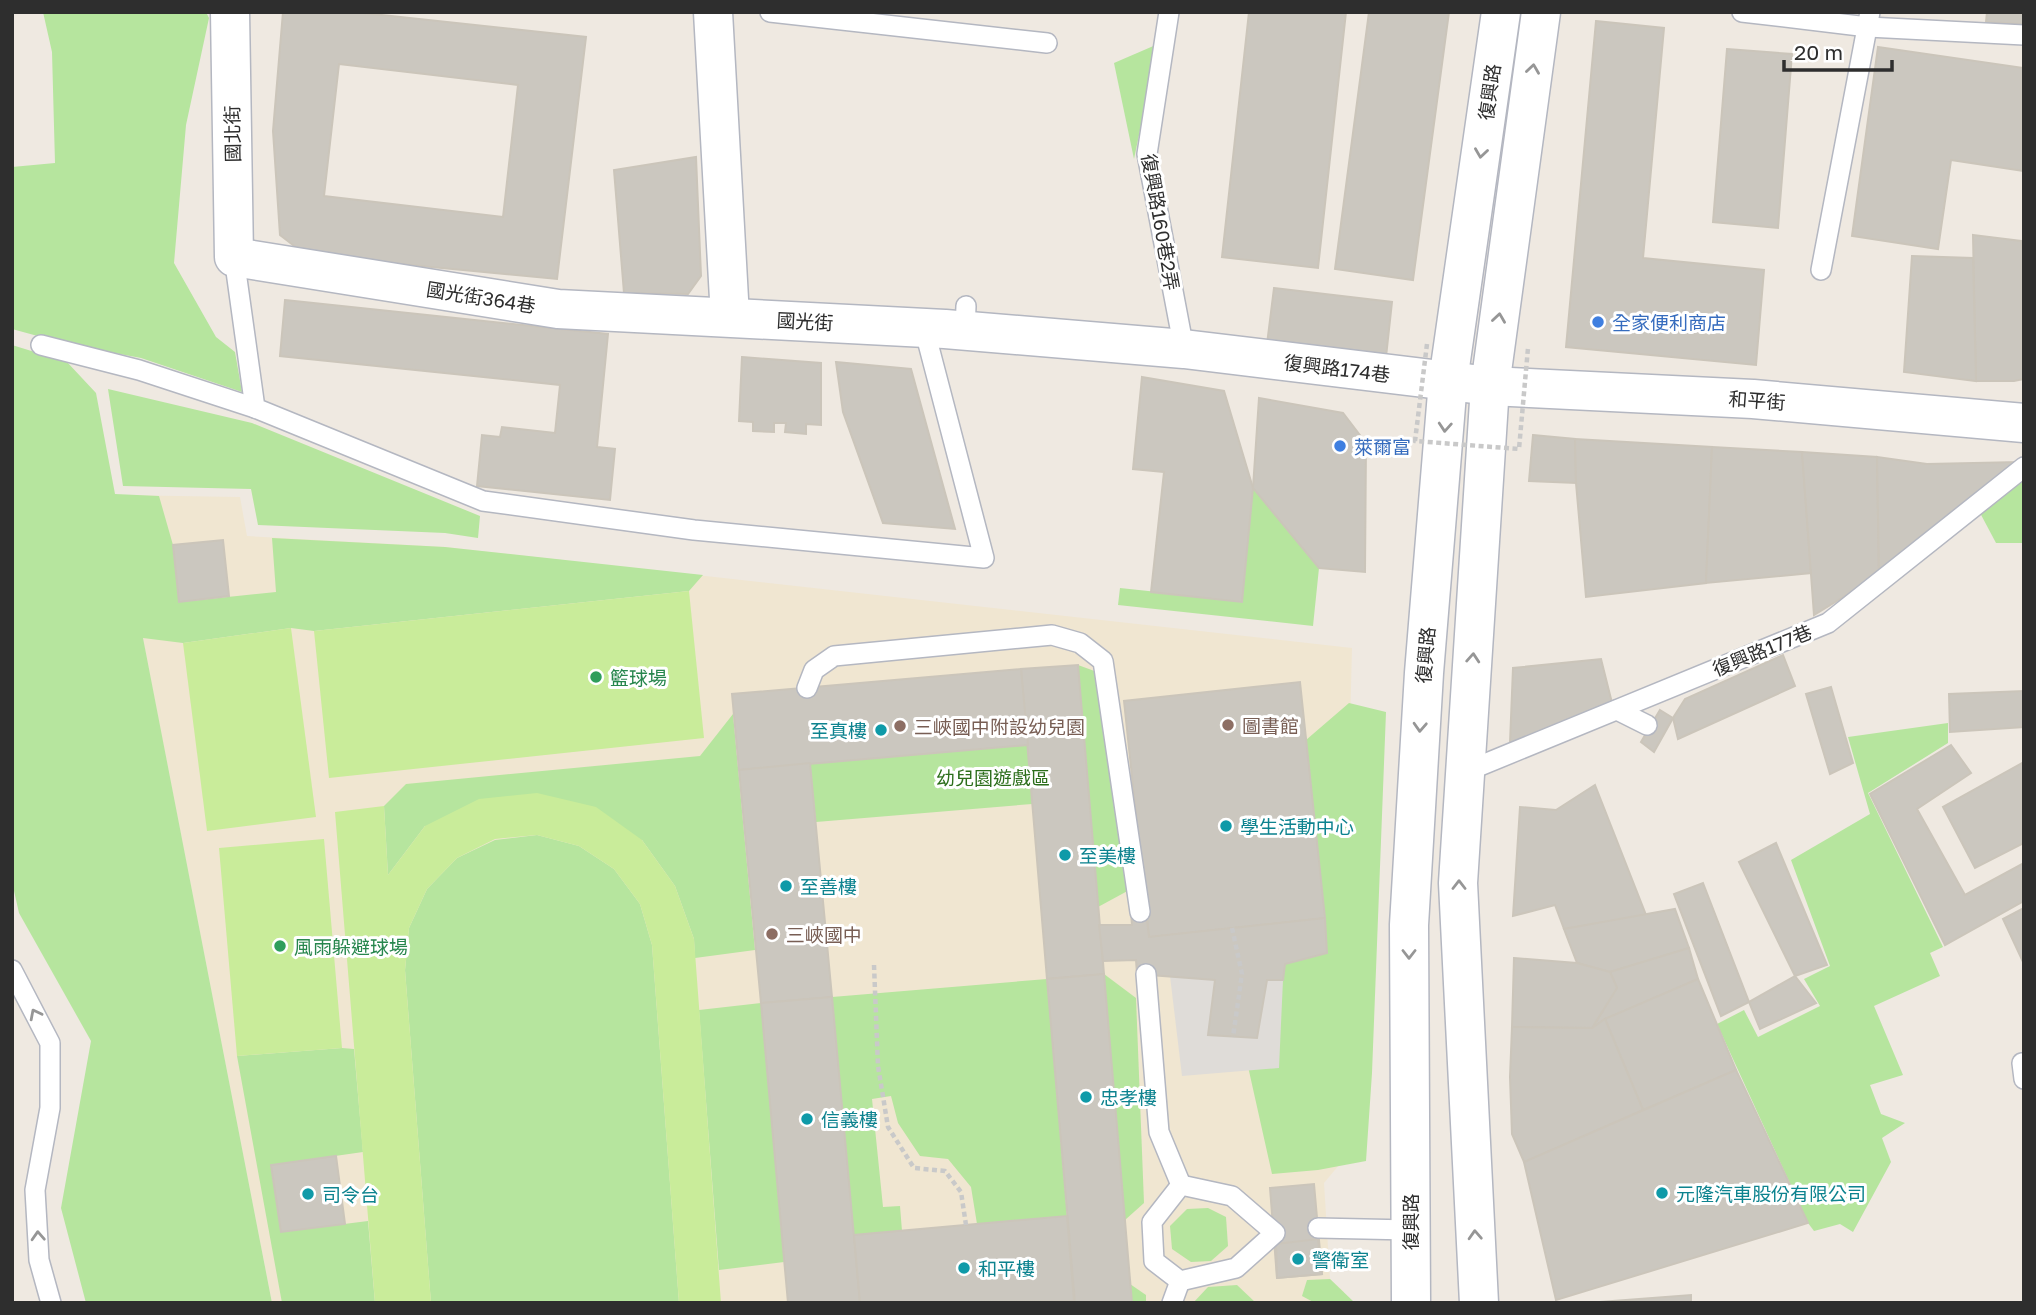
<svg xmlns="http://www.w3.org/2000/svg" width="2036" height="1315" font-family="'Golos Text','Noto Sans TC',sans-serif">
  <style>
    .education { fill: #f0e6d1 }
    .green { fill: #b6e59e }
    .pitch { fill: #c9ec9a }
    .plaza { fill: #dfdcd8 }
    .building { fill: #cbc7bf; stroke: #cbc5ba; stroke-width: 2; fill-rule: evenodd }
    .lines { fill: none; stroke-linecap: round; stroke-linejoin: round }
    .lane-casing { stroke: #b4b7c1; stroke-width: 22 }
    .street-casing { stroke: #b4b7c1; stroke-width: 41 }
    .secondary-casing { stroke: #b4b7c1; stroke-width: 41 }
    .path { stroke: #c9c9c9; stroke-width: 4.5; stroke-dasharray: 5 3.5; stroke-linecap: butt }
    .lane { stroke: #fff; stroke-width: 19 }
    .street { stroke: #fff; stroke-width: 38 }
    .secondary { stroke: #fff; stroke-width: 38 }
    .path-bridge { stroke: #c9c9c9; stroke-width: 4.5; stroke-dasharray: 5 3.5; stroke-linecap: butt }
    .oneway { stroke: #969696 }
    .shop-dot { fill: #3f7fe0; stroke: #fff; stroke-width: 2.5 }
    .leisure-dot { fill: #2e9e5b; stroke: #fff; stroke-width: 2.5 }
    .education-dot { fill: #8d6e63; stroke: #fff; stroke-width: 2.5 }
    .culture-dot { fill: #0f9aa8; stroke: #fff; stroke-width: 2.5 }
    .labels { text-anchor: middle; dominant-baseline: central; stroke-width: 6; stroke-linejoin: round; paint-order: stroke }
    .street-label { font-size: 19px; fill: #2e2e2e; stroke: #fff }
    .shop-label { font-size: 19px; fill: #366cbe; stroke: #fff; text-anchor: start }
    .leisure-label { font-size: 19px; fill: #27864d; stroke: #fff; text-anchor: start }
    .education-label { font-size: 19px; fill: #785e54; stroke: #fff; text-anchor: start }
    .culture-label { font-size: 19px; fill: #0d838f; stroke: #fff; text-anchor: start }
    .park-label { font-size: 19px; fill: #2c6e1b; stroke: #fff }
  </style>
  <rect width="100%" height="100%" fill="#efe9e1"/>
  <polygon class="education" points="115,495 240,497 247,536 445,547 1352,648 1339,1165 1324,1183 1330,1279 1344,1292 1344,1303 272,1303"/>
  <g class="green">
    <polygon points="43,12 206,12 209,18 186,125 174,263 216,337 235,352 242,392 141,358 67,344 12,329 12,167 55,163 52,52"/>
    <polygon points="1158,44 1134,159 1114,63"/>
    <polygon points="12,345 67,362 96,393 115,494 159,496 173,545 180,602 276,592 272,538 445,547 703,575 689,591 314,631 291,628 183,643 143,638 272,1303 86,1303 61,1208 91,1041 19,913 12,882"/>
    <polygon points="108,389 252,423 480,516 478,538 445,533 258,525 251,489 123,486"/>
    <polygon points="2024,475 2024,543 1996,543 1979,511"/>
    <polygon points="1253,488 1319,568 1313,626 1118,605 1120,588 1242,601"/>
    <polygon points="1078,665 1108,676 1133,888 1098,907"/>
    <polygon points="1349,703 1386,712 1372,1073 1366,1161 1318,1170 1272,1174 1247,1062 1257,1038 1267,980 1283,980 1285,964 1327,953 1306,740"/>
    <polygon points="733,714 755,950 695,958 694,939 675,886 642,840 425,826 388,875 384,806 406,784 700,756"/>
    <polygon points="1948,723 1948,743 1868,793 1943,947 1930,953 1940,976 1874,1006 1903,1075 1870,1085 1881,1114 1905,1123 1882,1138 1891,1162 1853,1232 1840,1224 1814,1231 1808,1223 1717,1024 1744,1010 1758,1037 1820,1006 1804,979 1830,966 1791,860 1870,814 1848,737"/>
    <polygon points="1028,745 1032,804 816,822 810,763"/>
    <polygon points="537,835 579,846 614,869 640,904 652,945 679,1303 431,1303 405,970 409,928 427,889 457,858 495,840"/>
    <polygon points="1104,974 1136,998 1144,1203 1125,1220"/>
    <polygon points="1047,979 1067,1216 977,1224 971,1187 948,1159 920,1156 898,1123 891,1096 872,1099 883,1207 900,1206 902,1231 854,1235 832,997"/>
    <polygon points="761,1003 784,1262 719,1270 699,1010"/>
    <polygon points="342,1048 354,1049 363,1152 272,1165 281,1232 368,1221 375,1303 282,1303 237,1056"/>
    <polygon points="1208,1208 1226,1217 1228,1246 1211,1261 1191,1262 1172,1249 1170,1226 1187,1209"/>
    <polygon points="1330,1279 1355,1303 1315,1303 1302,1296 1307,1280"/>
    <polygon points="1130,1284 1146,1295 1146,1303 1132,1303"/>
    <polygon points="1237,1285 1256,1303 1193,1303 1208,1287"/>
  </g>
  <g class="pitch">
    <polygon points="689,591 704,738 329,778 314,631"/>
    <polygon points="291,628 316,817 207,831 183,643"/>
    <polygon points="537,793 596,807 642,840 675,886 694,939 721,1303 679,1303 652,945 640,904 614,869 579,846 537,835 495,839 457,858 427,889 409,928 405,970 431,1303 375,1303 335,812 384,806 388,875 425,826 479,799"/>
    <polygon points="324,839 342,1048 237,1056 219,848"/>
  </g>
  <polygon class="plaza" points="1170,976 1215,980 1208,1035 1256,1038 1267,980 1283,980 1279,1068 1182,1076"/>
  <g class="building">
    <path d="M283 12H354L586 37 557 279 306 255 280 235 273 131ZM339 64 518 85 503 217 324 196Z"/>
    <polygon points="1249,12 1346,12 1318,268 1222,257"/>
    <polygon points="1369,12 1449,12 1413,280 1335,269"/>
    <polygon points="1987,12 2024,12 2024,24 1986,22"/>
    <polygon points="1596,21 1664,28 1643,258 1764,270 1756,365 1566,347"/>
    <polygon points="1878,47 2024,68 2024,171 1951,160 1938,249 1852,236"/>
    <polygon points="1727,49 1792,54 1778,228 1713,222"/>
    <polygon points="696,157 701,276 688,294 624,293 614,170"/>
    <polygon points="1973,235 2021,241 2024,257 2024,379 2014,381 1976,381"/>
    <polygon points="1912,256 1973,258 1976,381 1904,372"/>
    <polygon points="1274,288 1392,302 1386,357 1267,344"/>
    <polygon points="285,300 608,334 597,447 615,449 610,500 477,486 482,435 500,437 502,427 555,433 560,385 280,356"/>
    <polygon points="742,357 821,363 821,425 806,424 806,434 785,432 786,423 774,423 774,432 753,431 753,422 739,421"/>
    <polygon points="836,362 911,369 955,529 883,523 843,412"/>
    <polygon points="1142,377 1224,391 1253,488 1242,602 1151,592 1164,472 1133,469"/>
    <polygon points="1259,398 1343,413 1366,443 1365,572 1319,568 1253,488"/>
    <polygon points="1533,435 1575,439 1576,483 1529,481"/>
    <polygon points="1575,439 1712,447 1706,583 1586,597 1576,483"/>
    <polygon points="1712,447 1802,452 1811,573 1706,583"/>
    <polygon points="1802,452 1877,457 1879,575 1814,615"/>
    <polygon points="1877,457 1927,464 2018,462 1879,575"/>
    <polygon points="223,540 229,596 179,602 173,545"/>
    <polygon points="1783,655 1795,686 1678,739 1673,718 1685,699"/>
    <polygon points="1601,659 1612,703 1510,743 1513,668"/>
    <polygon points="1078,665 1104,974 1047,979 1021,669"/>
    <polygon points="1021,669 1028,745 739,770 732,694"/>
    <polygon points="1300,682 1325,918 1149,937 1124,701"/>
    <polygon points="1831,687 1853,763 1830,774 1806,694"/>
    <polygon points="2024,691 2024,727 1950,732 1949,694"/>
    <polygon points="1660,710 1673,718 1654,752 1641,742"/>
    <polygon points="1951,745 1971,773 1917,809 1965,895 2024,863 2024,901 1945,945 1870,794"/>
    <polygon points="2024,762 2024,843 1975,868 1943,807"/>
    <polygon points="810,763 832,997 761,1003 739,770"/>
    <polygon points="1595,785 1646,915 1564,929 1555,905 1513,916 1520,807 1556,810"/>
    <polygon points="1776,843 1827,965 1795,976 1739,862"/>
    <polygon points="1703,883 1749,1002 1721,1016 1674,894"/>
    <polygon points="2024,908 2024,964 2003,919"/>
    <polygon points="1675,909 1689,948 1610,972 1577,963 1564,929"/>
    <polygon points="1146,912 1149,937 1325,918 1327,953 1285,964 1283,980 1267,980 1257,1038 1208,1035 1215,980 1137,974 1136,960 1103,961 1099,925 1132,925 1131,913"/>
    <polygon points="1689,948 1698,979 1605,1019 1592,1028 1617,988 1610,972"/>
    <polygon points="1514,958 1577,963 1610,972 1617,988 1592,1028 1512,1027"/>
    <polygon points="1104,974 1132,1303 1075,1303 1047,979"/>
    <polygon points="1795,976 1816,1003 1760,1029 1749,1002"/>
    <polygon points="1698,979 1736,1070 1643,1110 1605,1019"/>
    <polygon points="832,997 860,1303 788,1303 761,1003"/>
    <polygon points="1605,1019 1643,1110 1524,1162 1512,1134 1510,1077 1512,1027 1592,1028"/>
    <polygon points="1736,1070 1808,1223 1556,1300 1524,1162"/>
    <polygon points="336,1156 345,1224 281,1232 271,1165"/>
    <polygon points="1314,1184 1322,1274 1277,1278 1270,1188"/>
    <polygon points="1067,1216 1074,1301 860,1303 854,1235"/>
    <polygon points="1318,1239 1322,1274 1277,1278 1276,1244"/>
    <polygon points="1691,1295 1691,1303 1586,1303"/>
  </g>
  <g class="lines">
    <defs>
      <g id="lane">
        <polyline points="770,12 1047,43"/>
        <polyline points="1169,12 1147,154 1184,349"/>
        <polyline points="1742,12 1868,27 2024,35"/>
        <polyline points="234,257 255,408 483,501 694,530 984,558 924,328"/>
        <polyline points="1821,270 1870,12"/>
        <polyline points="965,331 966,306"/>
        <polyline points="41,345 139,370 255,408"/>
        <polyline points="807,688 814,670 834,656 1052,635 1080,643 1103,661 1140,912"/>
        <polyline points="1617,710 1647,725"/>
        <polyline points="1465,772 1828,623 2024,467"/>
        <polyline points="12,970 50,1043 50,1108 35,1190 39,1260 51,1303"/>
        <polyline points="1146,974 1159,1132 1181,1185"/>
        <polyline points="2022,1063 2024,1079"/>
        <polygon points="1181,1185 1232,1196 1275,1233 1236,1268 1180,1281 1154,1261 1152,1222"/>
        <polyline points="1318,1228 1410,1230"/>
        <polyline points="1172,1303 1180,1281"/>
      </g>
      <g id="street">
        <polyline points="230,12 234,257 558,309 945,329 1184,349 1490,386 1753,399 2024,423"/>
        <polyline points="713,12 730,317"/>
      </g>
      <g id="secondary">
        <polyline points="1411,1303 1409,925 1424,673 1448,381 1501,12"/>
        <polyline points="1479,1303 1458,883 1490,386 1541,12"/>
      </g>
    </defs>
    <use href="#lane" class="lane-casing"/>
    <use href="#street" class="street-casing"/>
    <use href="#secondary" class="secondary-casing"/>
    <g class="path">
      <polyline points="1232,928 1242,974 1233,1037"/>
      <polyline points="874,965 878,1066 888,1127 914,1168 945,1171 961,1192 966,1225"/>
    </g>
    <use href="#lane" class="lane"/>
    <use href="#street" class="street"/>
    <use href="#secondary" class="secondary"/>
    <polyline class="path-bridge" points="1427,344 1415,441 1519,449 1528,348"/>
  </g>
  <defs><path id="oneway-chevron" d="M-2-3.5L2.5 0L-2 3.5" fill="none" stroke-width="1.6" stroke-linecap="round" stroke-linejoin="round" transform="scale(1.75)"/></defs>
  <g class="oneway">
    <use href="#oneway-chevron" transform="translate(1533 69) rotate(-82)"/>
    <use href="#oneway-chevron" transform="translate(1481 153) rotate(98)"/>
    <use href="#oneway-chevron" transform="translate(1499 318) rotate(-82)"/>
    <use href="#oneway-chevron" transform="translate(1445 427) rotate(94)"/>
    <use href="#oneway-chevron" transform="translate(1473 658) rotate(-86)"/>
    <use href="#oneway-chevron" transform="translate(1420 727) rotate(93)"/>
    <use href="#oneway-chevron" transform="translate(1459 885) rotate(-90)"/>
    <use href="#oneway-chevron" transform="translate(1409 954) rotate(90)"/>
    <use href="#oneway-chevron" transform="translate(35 1014) rotate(-117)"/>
    <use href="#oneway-chevron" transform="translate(1475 1235) rotate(-93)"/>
    <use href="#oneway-chevron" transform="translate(38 1236) rotate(-93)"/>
  </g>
  <g class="shop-dot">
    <circle cx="1598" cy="322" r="7"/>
    <circle cx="1340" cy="446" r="7"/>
  </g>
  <g class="leisure-dot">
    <circle cx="596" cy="677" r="7"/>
    <circle cx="280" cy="946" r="7"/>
  </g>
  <g class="education-dot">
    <circle cx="1228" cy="725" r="7"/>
    <circle cx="900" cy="726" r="7"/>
    <circle cx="772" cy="934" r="7"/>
  </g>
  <g class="culture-dot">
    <circle cx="881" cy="730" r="7"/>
    <circle cx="1226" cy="826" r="7"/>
    <circle cx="1065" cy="855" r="7"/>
    <circle cx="786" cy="886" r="7"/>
    <circle cx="1086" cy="1097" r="7"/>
    <circle cx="807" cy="1119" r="7"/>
    <circle cx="1662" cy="1193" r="7"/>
    <circle cx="308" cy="1194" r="7"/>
    <circle cx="1298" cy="1259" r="7"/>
    <circle cx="964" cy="1268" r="7"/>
  </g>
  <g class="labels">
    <g class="street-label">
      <text transform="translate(1489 92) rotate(-82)">復興路</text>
      <text transform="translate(232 134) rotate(-91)">國北街</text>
      <text transform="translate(1161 222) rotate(80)">復興路160巷2弄</text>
      <text transform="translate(481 297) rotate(9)">國光街364巷</text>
      <text transform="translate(805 321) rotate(3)">國光街</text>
      <text transform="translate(1337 368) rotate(7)">復興路174巷</text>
      <text transform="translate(1757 400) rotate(4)">和平街</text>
      <text transform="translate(1762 650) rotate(-22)">復興路177巷</text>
      <text transform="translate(1425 655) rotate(-85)">復興路</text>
      <text transform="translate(1410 1222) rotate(-90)">復興路</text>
    </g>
    <g class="shop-label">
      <text x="1612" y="322">全家便利商店</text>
      <text x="1354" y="446">萊爾富</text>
    </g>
    <g class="leisure-label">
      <text x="610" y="677">籃球場</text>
      <text x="294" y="946">風雨躲避球場</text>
    </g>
    <g class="education-label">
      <text x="1242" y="725">圖書館</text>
      <text x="914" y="726">三峽國中附設幼兒園</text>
      <text x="786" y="934">三峽國中</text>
    </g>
    <g class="culture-label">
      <text x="867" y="730" text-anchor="end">至真樓</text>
      <text x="1240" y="826">學生活動中心</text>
      <text x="1079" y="855">至美樓</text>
      <text x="800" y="886">至善樓</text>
      <text x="1100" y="1097">忠孝樓</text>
      <text x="821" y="1119">信義樓</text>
      <text x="1676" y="1193">元隆汽車股份有限公司</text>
      <text x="322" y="1194">司令台</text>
      <text x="1312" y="1259">警衛室</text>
      <text x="978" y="1268">和平樓</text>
    </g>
    <g class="park-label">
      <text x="993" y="777">幼兒園遊戲區</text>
    </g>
  </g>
  <rect width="2036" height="1315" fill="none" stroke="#2e2e2e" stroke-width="28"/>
  <path d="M1784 60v10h108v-10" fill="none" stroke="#2e2e2e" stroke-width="3.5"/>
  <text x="1794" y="60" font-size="21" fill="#2e2e2e" stroke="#ffffff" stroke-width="5" paint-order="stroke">20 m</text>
</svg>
